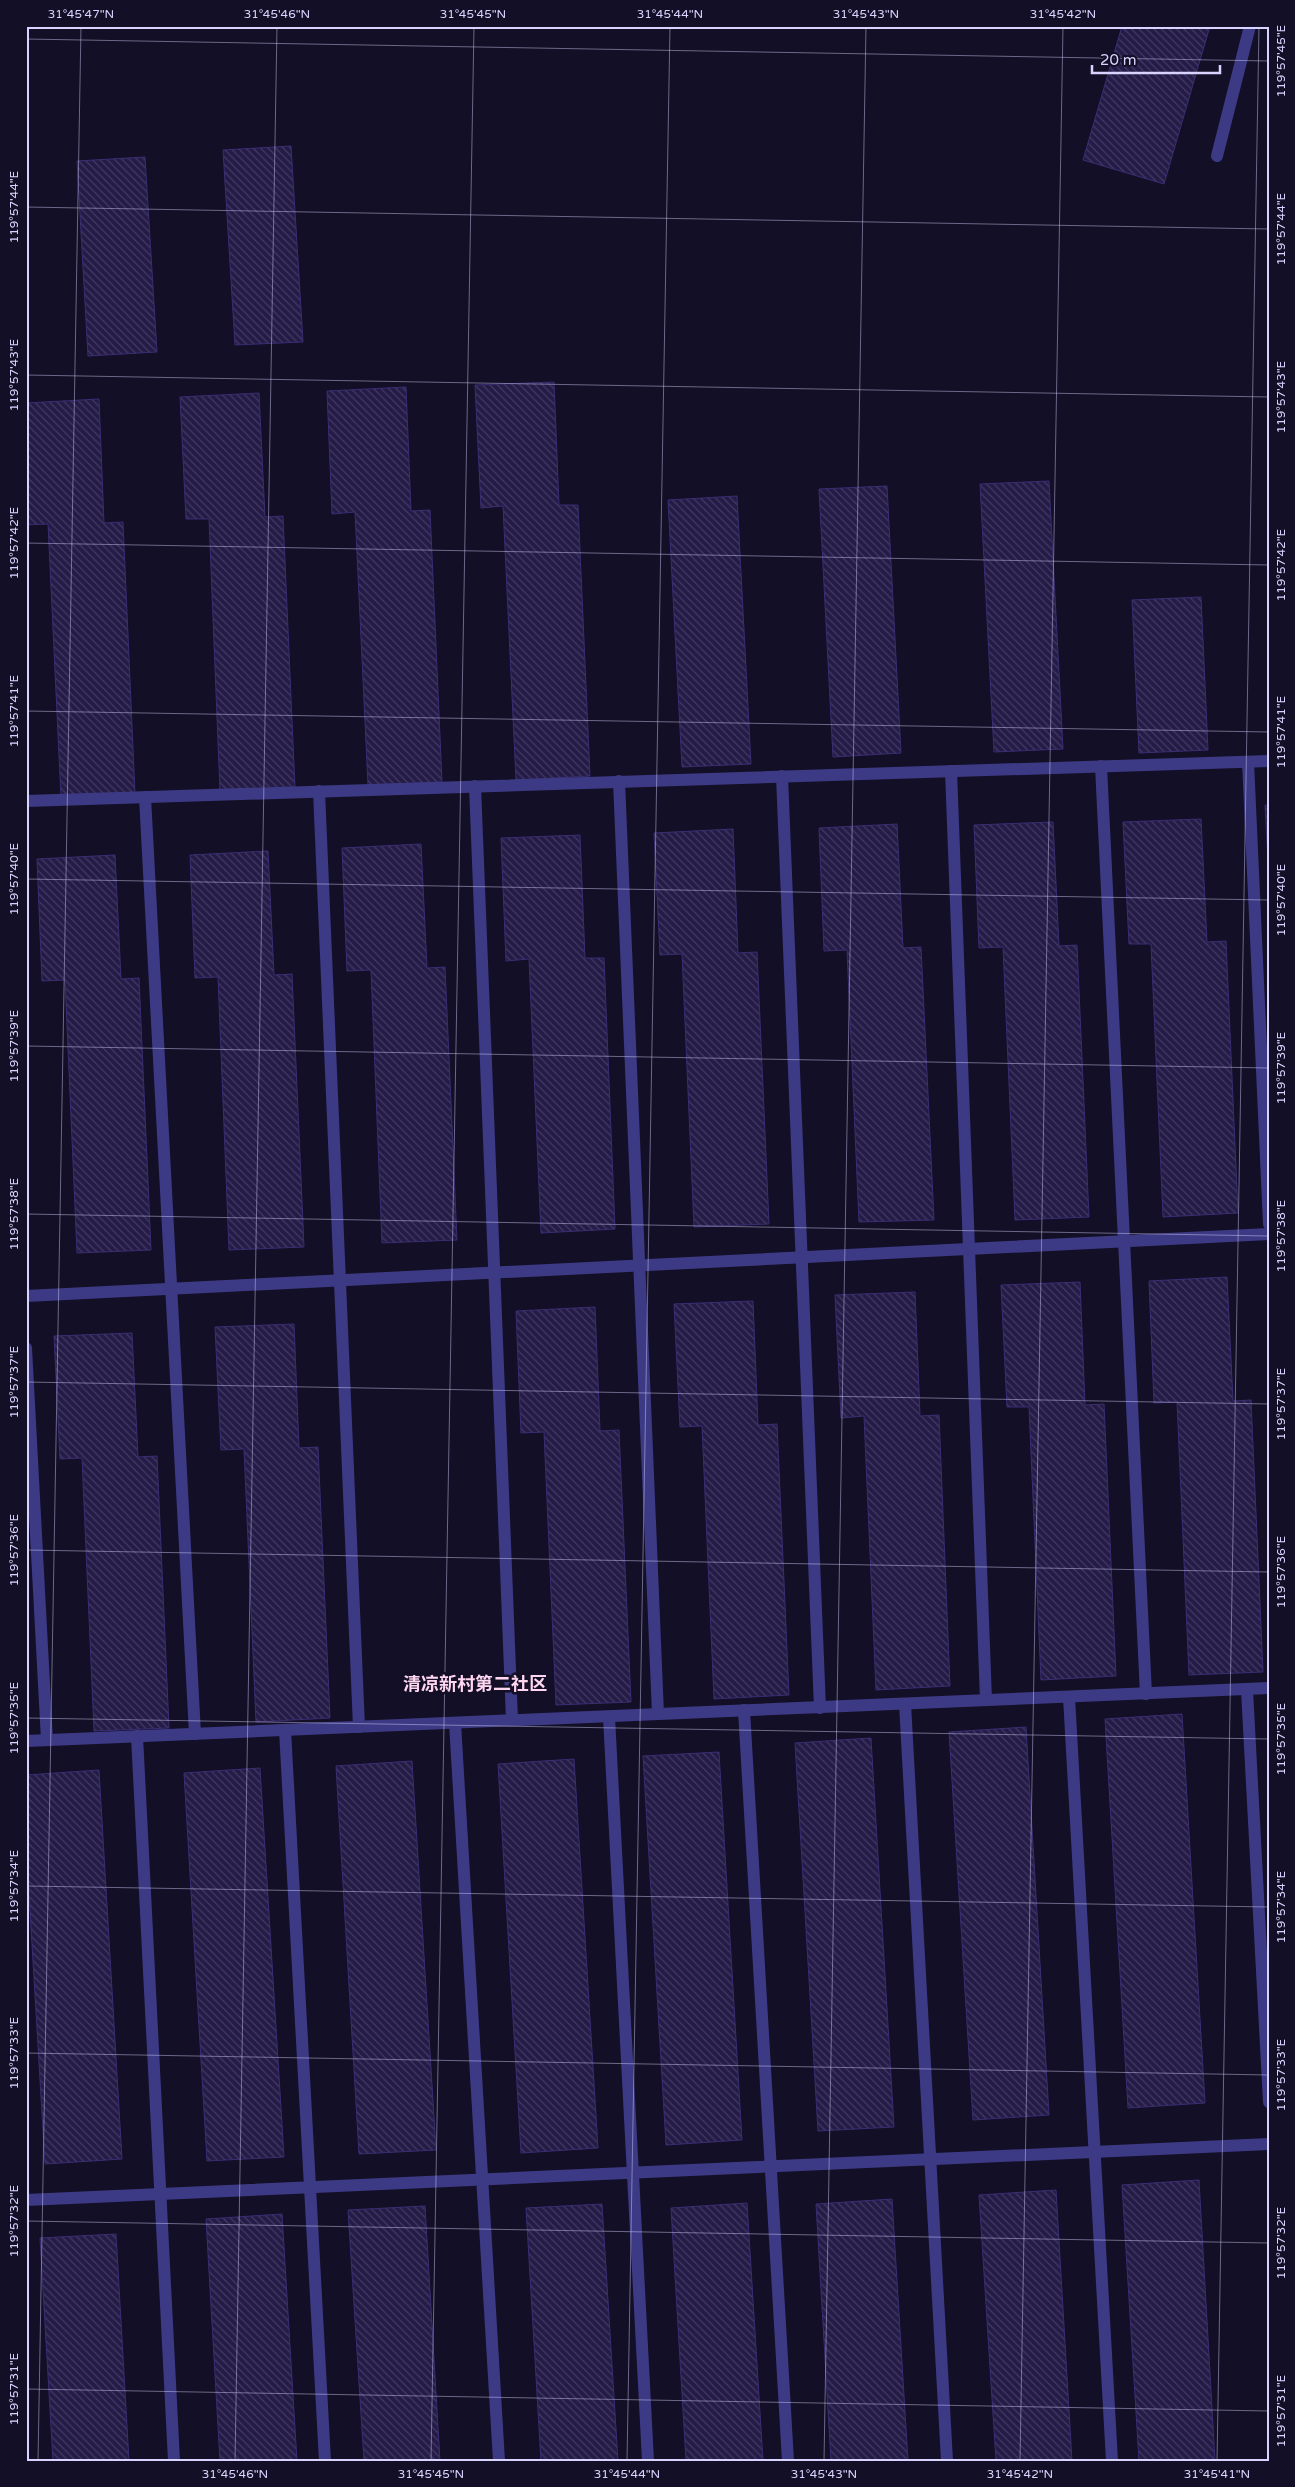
<svg xmlns="http://www.w3.org/2000/svg" width="1295" height="2487" font-family="'Varela Round','Noto Sans SC',sans-serif">
  <style>
    .building { fill: url(#building-back-hatch); stroke: #3b2d73 }
    .lines { fill: none; stroke-linecap: round; stroke-linejoin: round }
    .minor { stroke: #3d3a85; stroke-width: 12 }
    .ticks { fill: none; stroke: #d9d4ff; stroke-width: 1; stroke-opacity: 0.45 }
    .labels { text-anchor: middle; dominant-baseline: central; stroke-width: 5; stroke-linejoin: round; paint-order: stroke }
    .quarter-label { font-size: 18px; font-weight: bold; fill: #ffd6f0; stroke: #130f26 }
    .neatline { fill: none; stroke: #d9d4ff; stroke-width: 2 }
    .ticks-label { font-size: 12px; text-anchor: middle; fill: #d9d4ff }
  </style>
  <defs>
    <pattern id="building-back-hatch" width="6" height="6" patternUnits="userSpaceOnUse" patternTransform="scale(1.25)"><rect width="6" height="6" fill="#241b47"/><path d="M-1 5l2 2M0 0l6 6M5-1l2 2" fill="none" stroke="#433b63"/></pattern>
  </defs>
  <rect width="100%" height="100%" fill="#130f26"/>
  <g class="building">
    <polygon points="1122,26 1210,26 1164,184 1083,160"/>
    <polygon points="291,146 303,342 235,345 223,150"/>
    <polygon points="145,157 157,352 88,356 77,161"/>
    <polygon points="554,382 559,505 578,505 590,776 516,780 503,506 481,508 475,385"/>
    <polygon points="406,387 411,511 430,510 442,782 368,785 355,512 332,514 327,391"/>
    <polygon points="259,393 265,517 283,516 295,788 220,791 209,519 186,519 180,397"/>
    <polygon points="99,399 104,523 123,522 135,794 61,797 48,524 26,525 26,403"/>
    <polygon points="1049,481 1063,749 994,752 980,484"/>
    <polygon points="887,486 901,753 833,757 819,489"/>
    <polygon points="737,496 751,764 682,767 668,500"/>
    <polygon points="1201,597 1208,750 1139,753 1132,600"/>
    <polygon points="1265,805 1269,805 1269,878"/>
    <polygon points="1201,819 1207,942 1226,941 1238,1213 1163,1217 1151,944 1129,944 1123,822"/>
    <polygon points="1053,822 1059,946 1077,945 1089,1217 1015,1220 1003,947 979,948 974,825"/>
    <polygon points="897,824 903,948 921,947 934,1220 859,1222 847,950 824,951 819,828"/>
    <polygon points="733,829 738,953 757,952 769,1224 694,1227 682,954 660,955 654,833"/>
    <polygon points="580,835 585,958 604,958 615,1229 541,1233 529,959 506,961 501,838"/>
    <polygon points="421,844 427,968 445,967 457,1240 382,1243 371,970 347,971 342,848"/>
    <polygon points="268,851 274,975 292,974 304,1247 229,1250 218,977 195,978 190,855"/>
    <polygon points="115,855 121,979 139,978 151,1250 77,1253 65,980 42,981 37,859"/>
    <polygon points="1227,1277 1233,1401 1251,1400 1263,1672 1189,1675 1177,1402 1154,1403 1149,1281"/>
    <polygon points="1080,1282 1085,1405 1104,1404 1116,1676 1041,1680 1029,1407 1007,1407 1001,1285"/>
    <polygon points="915,1292 920,1416 939,1415 950,1686 876,1690 864,1416 841,1418 835,1295"/>
    <polygon points="753,1301 758,1425 777,1424 789,1695 714,1699 702,1426 680,1427 674,1304"/>
    <polygon points="595,1307 600,1431 619,1430 631,1702 556,1705 544,1432 521,1433 516,1311"/>
    <polygon points="294,1324 299,1448 318,1447 330,1718 256,1722 244,1449 221,1450 215,1327"/>
    <polygon points="132,1333 138,1457 157,1456 169,1728 94,1731 82,1458 60,1459 54,1336"/>
    <polygon points="1182,1714 1205,2103 1128,2108 1105,1719"/>
    <polygon points="1026,1727 1049,2115 973,2120 949,1732"/>
    <polygon points="871,1738 894,2127 818,2131 795,1743"/>
    <polygon points="719,1752 742,2140 666,2145 643,1756"/>
    <polygon points="574,1759 598,2148 521,2153 498,1764"/>
    <polygon points="412,1761 436,2150 359,2154 336,1766"/>
    <polygon points="260,1768 284,2157 207,2161 184,1773"/>
    <polygon points="99,1770 122,2159 45,2164 26,1843 26,1775"/>
    <polygon points="1199,2180 1215,2461 1139,2461 1122,2185"/>
    <polygon points="1056,2190 1072,2461 996,2461 979,2195"/>
    <polygon points="892,2199 908,2461 831,2461 816,2204"/>
    <polygon points="747,2203 763,2461 686,2461 671,2208"/>
    <polygon points="602,2204 618,2461 541,2461 526,2208"/>
    <polygon points="425,2206 440,2461 364,2461 348,2210"/>
    <polygon points="282,2214 297,2461 220,2461 206,2219"/>
    <polygon points="116,2234 129,2461 53,2461 40,2238"/>
  </g>
  <g class="lines">
    <g class="minor">
      <polyline points="1217,156 1250,26"/>
      <polyline points="1248,762 1269,1224"/>
      <polyline points="1101,766 1146,1694"/>
      <polyline points="951,771 986,1700"/>
      <polyline points="782,776 820,1708"/>
      <polyline points="619,781 658,1714"/>
      <polyline points="475,786 512,1720"/>
      <polyline points="319,791 359,1727"/>
      <polyline points="145,797 195,1734"/>
      <polyline points="26,801 1269,761"/>
      <polyline points="26,1296 1269,1234"/>
      <polyline points="26,1348 47,1740"/>
      <polyline points="1247,1690 1269,2102"/>
      <polyline points="1069,1697 1112,2461"/>
      <polyline points="905,1704 947,2461"/>
      <polyline points="744,1710 788,2461"/>
      <polyline points="609,1717 648,2461"/>
      <polyline points="455,1723 499,2461"/>
      <polyline points="285,1730 325,2461"/>
      <polyline points="137,1736 174,2461"/>
      <polyline points="26,1741 1269,1688"/>
      <polyline points="26,2200 1269,2144"/>
    </g>
  </g>
  <path class="ticks" d="M26 39 1269 61M26 207 1269 229M26 375 1269 397M26 543 1269 565M26 711 1269 732M26 879 1269 900M26 1046 1269 1068M26 1214 1269 1236M26 1382 1269 1404M26 1550 1269 1572M26 1718 1269 1739M26 1886 1269 1907M26 2053 1269 2075M26 2221 1269 2243M26 2389 1269 2411M38 2461 81 26M235 2461 277 26M431 2461 474 26M627 2461 670 26M824 2461 866 26M1020 2461 1063 26M1217 2461 1259 26"/>
  <g class="labels">
    <g class="quarter-label">
      <text x="475" y="1684">清凉新村第二社区</text>
    </g>
  </g>
  <rect width="1295" height="2487" fill="none" stroke="#130f26" stroke-width="55"/>
  <path d="M1092 65v8h128v-8" fill="none" stroke="#d9d4ff" stroke-width="2.5"/>
  <text x="1100" y="65" font-size="15" fill="#d9d4ff" stroke="#130f26" stroke-width="4" paint-order="stroke">20 m</text>
  <rect x="28" y="28" width="1240" height="2432" class="neatline"/>
  <g class="ticks-label">
    <text x="81" y="18">31°45'47"N</text>
    <text x="277" y="18">31°45'46"N</text>
    <text x="473" y="18">31°45'45"N</text>
    <text x="670" y="18">31°45'44"N</text>
    <text x="866" y="18">31°45'43"N</text>
    <text x="1063" y="18">31°45'42"N</text>
    <text transform="translate(1281 61) rotate(-90)" y="4">119°57'45"E</text>
    <text transform="translate(14 207) rotate(-90)" y="4">119°57'44"E</text>
    <text transform="translate(1281 229) rotate(-90)" y="4">119°57'44"E</text>
    <text transform="translate(14 375) rotate(-90)" y="4">119°57'43"E</text>
    <text transform="translate(1281 397) rotate(-90)" y="4">119°57'43"E</text>
    <text transform="translate(14 543) rotate(-90)" y="4">119°57'42"E</text>
    <text transform="translate(1281 565) rotate(-90)" y="4">119°57'42"E</text>
    <text transform="translate(14 711) rotate(-90)" y="4">119°57'41"E</text>
    <text transform="translate(1281 732) rotate(-90)" y="4">119°57'41"E</text>
    <text transform="translate(14 879) rotate(-90)" y="4">119°57'40"E</text>
    <text transform="translate(1281 900) rotate(-90)" y="4">119°57'40"E</text>
    <text transform="translate(14 1046) rotate(-90)" y="4">119°57'39"E</text>
    <text transform="translate(1281 1068) rotate(-90)" y="4">119°57'39"E</text>
    <text transform="translate(14 1214) rotate(-90)" y="4">119°57'38"E</text>
    <text transform="translate(1281 1236) rotate(-90)" y="4">119°57'38"E</text>
    <text transform="translate(14 1382) rotate(-90)" y="4">119°57'37"E</text>
    <text transform="translate(1281 1404) rotate(-90)" y="4">119°57'37"E</text>
    <text transform="translate(14 1550) rotate(-90)" y="4">119°57'36"E</text>
    <text transform="translate(1281 1572) rotate(-90)" y="4">119°57'36"E</text>
    <text transform="translate(14 1718) rotate(-90)" y="4">119°57'35"E</text>
    <text transform="translate(1281 1739) rotate(-90)" y="4">119°57'35"E</text>
    <text transform="translate(14 1886) rotate(-90)" y="4">119°57'34"E</text>
    <text transform="translate(1281 1907) rotate(-90)" y="4">119°57'34"E</text>
    <text transform="translate(14 2053) rotate(-90)" y="4">119°57'33"E</text>
    <text transform="translate(1281 2075) rotate(-90)" y="4">119°57'33"E</text>
    <text transform="translate(14 2221) rotate(-90)" y="4">119°57'32"E</text>
    <text transform="translate(1281 2243) rotate(-90)" y="4">119°57'32"E</text>
    <text transform="translate(14 2389) rotate(-90)" y="4">119°57'31"E</text>
    <text transform="translate(1281 2411) rotate(-90)" y="4">119°57'31"E</text>
    <text x="235" y="2478">31°45'46"N</text>
    <text x="431" y="2478">31°45'45"N</text>
    <text x="627" y="2478">31°45'44"N</text>
    <text x="824" y="2478">31°45'43"N</text>
    <text x="1020" y="2478">31°45'42"N</text>
    <text x="1217" y="2478">31°45'41"N</text>
  </g>
</svg>
